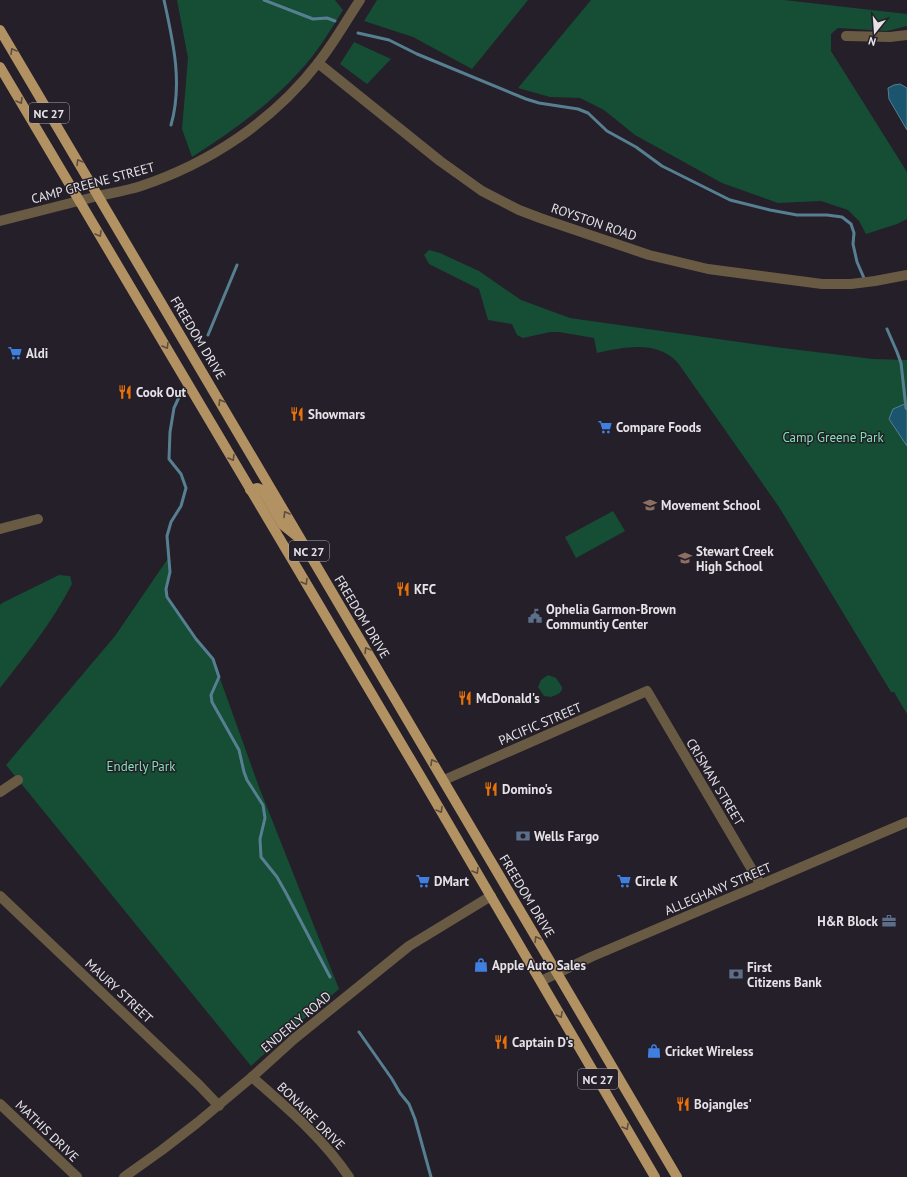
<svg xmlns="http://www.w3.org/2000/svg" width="907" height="1177" font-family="'PT Sans',sans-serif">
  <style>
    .green { fill: #164d35 }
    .water { fill: #1a546d; stroke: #577f92 }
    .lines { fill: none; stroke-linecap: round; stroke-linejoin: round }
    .stream { stroke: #577f92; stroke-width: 3 }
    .minor { stroke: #695a43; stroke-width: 10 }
    .major { stroke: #b29262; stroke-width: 10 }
    .oneway { stroke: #5d4d3f }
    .labels { text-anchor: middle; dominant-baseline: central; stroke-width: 3; stroke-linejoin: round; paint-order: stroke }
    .shield { fill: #241f28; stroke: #aba8ae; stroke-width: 1 }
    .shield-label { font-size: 12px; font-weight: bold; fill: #e5e2e8 }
    .street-label { font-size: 13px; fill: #e5e2e8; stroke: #241f28 }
    .poi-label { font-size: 13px; font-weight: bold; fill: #e5e2e8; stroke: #241f28; text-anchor: start }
    .park-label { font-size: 13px; fill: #7fe3b2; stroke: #241f28 }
  </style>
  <rect width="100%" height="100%" fill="#241f28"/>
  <g class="green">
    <path d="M177 0H335L343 10C330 31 317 53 299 72 268 106 231 132 192 157L182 129 188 58Z"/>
    <polygon points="377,0 528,0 472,69 413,37 364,21"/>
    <polygon points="591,0 784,0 907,14 907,26 887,31 838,28 831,34 831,51 907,172 907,219 897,224 866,234 859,221 848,210 821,201 778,203 722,183 635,135 604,110 580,98 550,97 518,88"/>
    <polygon points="354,42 391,59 367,84 340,64"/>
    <path d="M429 250 440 253 479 271 521 300 570 318 775 347 873 359 907 360V714L894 692H891L779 507 678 363C657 340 625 347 597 353L594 338 559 332H550L523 338 517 335 512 324 488 320 479 289 429 264 424 255Z"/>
    <polygon points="613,511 625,531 576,558 565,537"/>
    <polygon points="169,557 170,572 166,589 167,597 196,639 213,659 259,787 339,989 286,1034 251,1066 6,765 115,636"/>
    <path d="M59 575 70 576 72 584C53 621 26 655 0 688V605L2 603Z"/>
    <path d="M548 675 556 678 562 687C563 693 556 695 551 697L544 696 538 687 541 680Z"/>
  </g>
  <g class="water">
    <polygon points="900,84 907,88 907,130 889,99 888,88 894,85"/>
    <polygon points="907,403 907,446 889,419 893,409"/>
  </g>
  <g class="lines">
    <g class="stream">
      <path d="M164 0C173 41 183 83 171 125"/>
      <polyline points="264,0 313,19 327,18 335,21"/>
      <polyline points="358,33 389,40 417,54 526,99 539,103 578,109 588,113 607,131 636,147 662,166 730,200 770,210 797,215 827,215 842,217 851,224 854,233 853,244 857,262 864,278"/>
      <polyline points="887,329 897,352 901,363 906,408 907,409"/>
      <polyline points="208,335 237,265"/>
      <polyline points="180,395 174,408 170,432 169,459 181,474 186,488 181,506 171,522 167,536 170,572 166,589 167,597 196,639 213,659 219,677 211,695 212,702 239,750 244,772 247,780 263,805 265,818 260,839 261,857 277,877 286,893 330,977"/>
      <polyline points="359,1032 392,1079 400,1093 409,1104 415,1119 431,1177"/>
    </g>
    <g class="minor">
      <polyline points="846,36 890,37 907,35"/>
      <polyline points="318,63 440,161 482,191 519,210 540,218 649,255 708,269 822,284 851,284 875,281 907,275"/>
      <path d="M0 221C31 213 63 205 94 197 110 193 126 191 141 186 210 163 273 121 318 63 334 43 346 21 360 0"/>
      <polyline points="0,529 38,519"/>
      <polyline points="444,780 647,691 761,885"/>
      <polyline points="0,792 18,780"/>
      <polyline points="0,896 199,1085 219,1106"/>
      <polyline points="541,981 591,957 907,822"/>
      <path d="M252 1077C287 1108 323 1138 349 1177"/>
      <polyline points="0,1104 77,1177"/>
      <polyline points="124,1177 162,1150 197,1123 252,1077 294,1039 409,946 491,896"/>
    </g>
    <g class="major">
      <polyline points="0,30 509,892 557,973 677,1177"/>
      <polyline points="0,67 421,777 655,1177"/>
      <polyline points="250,490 257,488 262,490 283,525 298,537"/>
    </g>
  </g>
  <defs><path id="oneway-chevron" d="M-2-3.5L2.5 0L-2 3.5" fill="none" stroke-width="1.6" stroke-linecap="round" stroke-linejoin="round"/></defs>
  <g class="oneway">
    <use href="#oneway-chevron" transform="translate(13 51) rotate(-121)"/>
    <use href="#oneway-chevron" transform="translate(20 101) rotate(59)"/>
    <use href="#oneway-chevron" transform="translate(79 162) rotate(-121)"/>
    <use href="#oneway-chevron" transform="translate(99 234) rotate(60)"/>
    <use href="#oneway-chevron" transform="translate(166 346) rotate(59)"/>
    <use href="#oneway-chevron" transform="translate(221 402) rotate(-121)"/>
    <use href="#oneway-chevron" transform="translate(232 458) rotate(59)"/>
    <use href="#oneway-chevron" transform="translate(286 514) rotate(-121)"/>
    <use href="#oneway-chevron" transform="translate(305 582) rotate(59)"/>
    <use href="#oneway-chevron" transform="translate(367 650) rotate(-121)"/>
    <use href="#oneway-chevron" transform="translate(433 762) rotate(-120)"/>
    <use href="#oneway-chevron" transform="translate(440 810) rotate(60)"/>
    <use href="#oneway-chevron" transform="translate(476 871) rotate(59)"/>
    <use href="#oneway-chevron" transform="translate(537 939) rotate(-121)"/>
    <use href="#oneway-chevron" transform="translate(560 1015) rotate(60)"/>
    <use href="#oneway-chevron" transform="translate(626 1127) rotate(60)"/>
  </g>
  <defs>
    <symbol id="supermarket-bare" viewBox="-9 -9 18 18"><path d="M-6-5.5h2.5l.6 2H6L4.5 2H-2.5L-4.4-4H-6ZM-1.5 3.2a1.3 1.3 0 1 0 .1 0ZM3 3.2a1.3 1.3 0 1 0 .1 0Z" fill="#3f7fe0" stroke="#241f28" stroke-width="2.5" paint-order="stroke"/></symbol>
    <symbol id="restaurant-bare" viewBox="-9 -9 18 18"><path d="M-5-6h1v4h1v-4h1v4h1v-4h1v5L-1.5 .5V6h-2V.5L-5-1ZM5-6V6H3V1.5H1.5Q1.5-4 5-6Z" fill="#e8710a" stroke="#241f28" stroke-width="2.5" paint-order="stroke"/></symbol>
    <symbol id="school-bare" viewBox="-9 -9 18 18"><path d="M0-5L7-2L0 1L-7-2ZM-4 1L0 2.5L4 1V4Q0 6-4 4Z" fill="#8d6e63" stroke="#241f28" stroke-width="2.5" paint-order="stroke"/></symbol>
    <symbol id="civic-bare" viewBox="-9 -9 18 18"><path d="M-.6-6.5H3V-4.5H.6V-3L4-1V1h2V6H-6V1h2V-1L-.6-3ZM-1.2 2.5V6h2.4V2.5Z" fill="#5c6f8a" stroke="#241f28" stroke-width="2.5" paint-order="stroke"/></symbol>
    <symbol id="bank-bare" viewBox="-9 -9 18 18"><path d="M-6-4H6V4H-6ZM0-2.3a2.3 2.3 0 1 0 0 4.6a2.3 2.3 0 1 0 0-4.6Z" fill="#5c6f8a" stroke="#241f28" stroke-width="2.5" paint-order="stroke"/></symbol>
    <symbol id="office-bare" viewBox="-9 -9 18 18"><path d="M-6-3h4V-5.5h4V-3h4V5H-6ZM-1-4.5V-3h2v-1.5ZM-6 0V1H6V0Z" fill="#5c6f8a" stroke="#241f28" stroke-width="2.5" paint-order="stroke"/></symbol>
    <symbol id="shop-bare" viewBox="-9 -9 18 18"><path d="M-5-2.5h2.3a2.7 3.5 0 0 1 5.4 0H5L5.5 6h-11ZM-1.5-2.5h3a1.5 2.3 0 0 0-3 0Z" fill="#3f7fe0" stroke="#241f28" stroke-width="2.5" paint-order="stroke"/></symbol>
  </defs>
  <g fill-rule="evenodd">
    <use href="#supermarket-bare" x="5" y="343" width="20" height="20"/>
    <use href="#restaurant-bare" x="115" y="382" width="20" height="20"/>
    <use href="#restaurant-bare" x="287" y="404" width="20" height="20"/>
    <use href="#supermarket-bare" x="595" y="417" width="20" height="20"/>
    <use href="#school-bare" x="640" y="495" width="20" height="20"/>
    <use href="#school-bare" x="675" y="548" width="20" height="20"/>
    <use href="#restaurant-bare" x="393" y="579" width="20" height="20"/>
    <use href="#civic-bare" x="525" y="606" width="20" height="20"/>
    <use href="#restaurant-bare" x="455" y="688" width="20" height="20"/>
    <use href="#restaurant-bare" x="481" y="779" width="20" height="20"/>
    <use href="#bank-bare" x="513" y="826" width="20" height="20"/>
    <use href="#supermarket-bare" x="413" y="871" width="20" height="20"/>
    <use href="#supermarket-bare" x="614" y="871" width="20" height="20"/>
    <use href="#office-bare" x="879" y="911" width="20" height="20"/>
    <use href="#shop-bare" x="471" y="955" width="20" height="20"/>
    <use href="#bank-bare" x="726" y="964" width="20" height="20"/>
    <use href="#restaurant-bare" x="491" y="1032" width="20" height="20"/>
    <use href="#shop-bare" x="644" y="1041" width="20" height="20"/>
    <use href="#restaurant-bare" x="673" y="1094" width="20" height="20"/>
  </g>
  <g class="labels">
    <g class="shield">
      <rect x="29" y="103" width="40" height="20" rx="3"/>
      <rect x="289" y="541" width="40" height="20" rx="3"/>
      <rect x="578" y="1069" width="40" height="20" rx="3"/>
    </g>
    <g class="shield-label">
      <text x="49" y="113">NC 27</text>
      <text x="309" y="551">NC 27</text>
      <text x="598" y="1079">NC 27</text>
    </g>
    <g class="street-label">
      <text transform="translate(93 183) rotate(-15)">CAMP GREENE STREET</text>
      <text transform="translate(594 222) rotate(19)">ROYSTON ROAD</text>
      <text transform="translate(198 338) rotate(59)">FREEDOM DRIVE</text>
      <text transform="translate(362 617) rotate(59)">FREEDOM DRIVE</text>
      <text transform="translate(540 724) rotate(-23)">PACIFIC STREET</text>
      <text transform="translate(715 782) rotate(59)">CRISMAN STREET</text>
      <text transform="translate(718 889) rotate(-23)">ALLEGHANY STREET</text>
      <text transform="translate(527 896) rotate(59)">FREEDOM DRIVE</text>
      <text transform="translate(119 991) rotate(43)">MAURY STREET</text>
      <text transform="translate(296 1022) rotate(-40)">ENDERLY ROAD</text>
      <text transform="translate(311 1116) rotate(45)">BONAIRE DRIVE</text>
      <text transform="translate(47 1131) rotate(44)">MATHIS DRIVE</text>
    </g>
    <g class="poi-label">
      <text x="26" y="353">Aldi</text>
      <text x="136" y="392">Cook Out</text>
      <text x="308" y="414">Showmars</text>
      <text x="616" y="427">Compare Foods</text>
      <text x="661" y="505">Movement School</text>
      <text x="696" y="551">Stewart Creek<tspan x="696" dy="15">High School</tspan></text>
      <text x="414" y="589">KFC</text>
      <text x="546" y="609">Ophelia Garmon-Brown<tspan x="546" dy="15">Communtiy Center</tspan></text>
      <text x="476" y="698">McDonald's</text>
      <text x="502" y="789">Domino's</text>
      <text x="534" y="836">Wells Fargo</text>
      <text x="434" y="881">DMart</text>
      <text x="635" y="881">Circle K</text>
      <text x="878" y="921" text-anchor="end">H&amp;R Block</text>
      <text x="492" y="965">Apple Auto Sales</text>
      <text x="747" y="967">First<tspan x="747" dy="15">Citizens Bank</tspan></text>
      <text x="512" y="1042">Captain D's</text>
      <text x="665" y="1051">Cricket Wireless</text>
      <text x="694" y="1104">Bojangles'</text>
    </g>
    <g class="park-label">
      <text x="833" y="437">Camp Greene Park</text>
      <text x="141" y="766">Enderly Park</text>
    </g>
  </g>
  <g transform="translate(875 32) rotate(197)" stroke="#241f28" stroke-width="3" paint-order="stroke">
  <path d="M0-3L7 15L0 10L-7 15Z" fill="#e5e2e8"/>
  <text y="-6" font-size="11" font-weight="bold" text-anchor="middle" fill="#e5e2e8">N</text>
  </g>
</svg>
